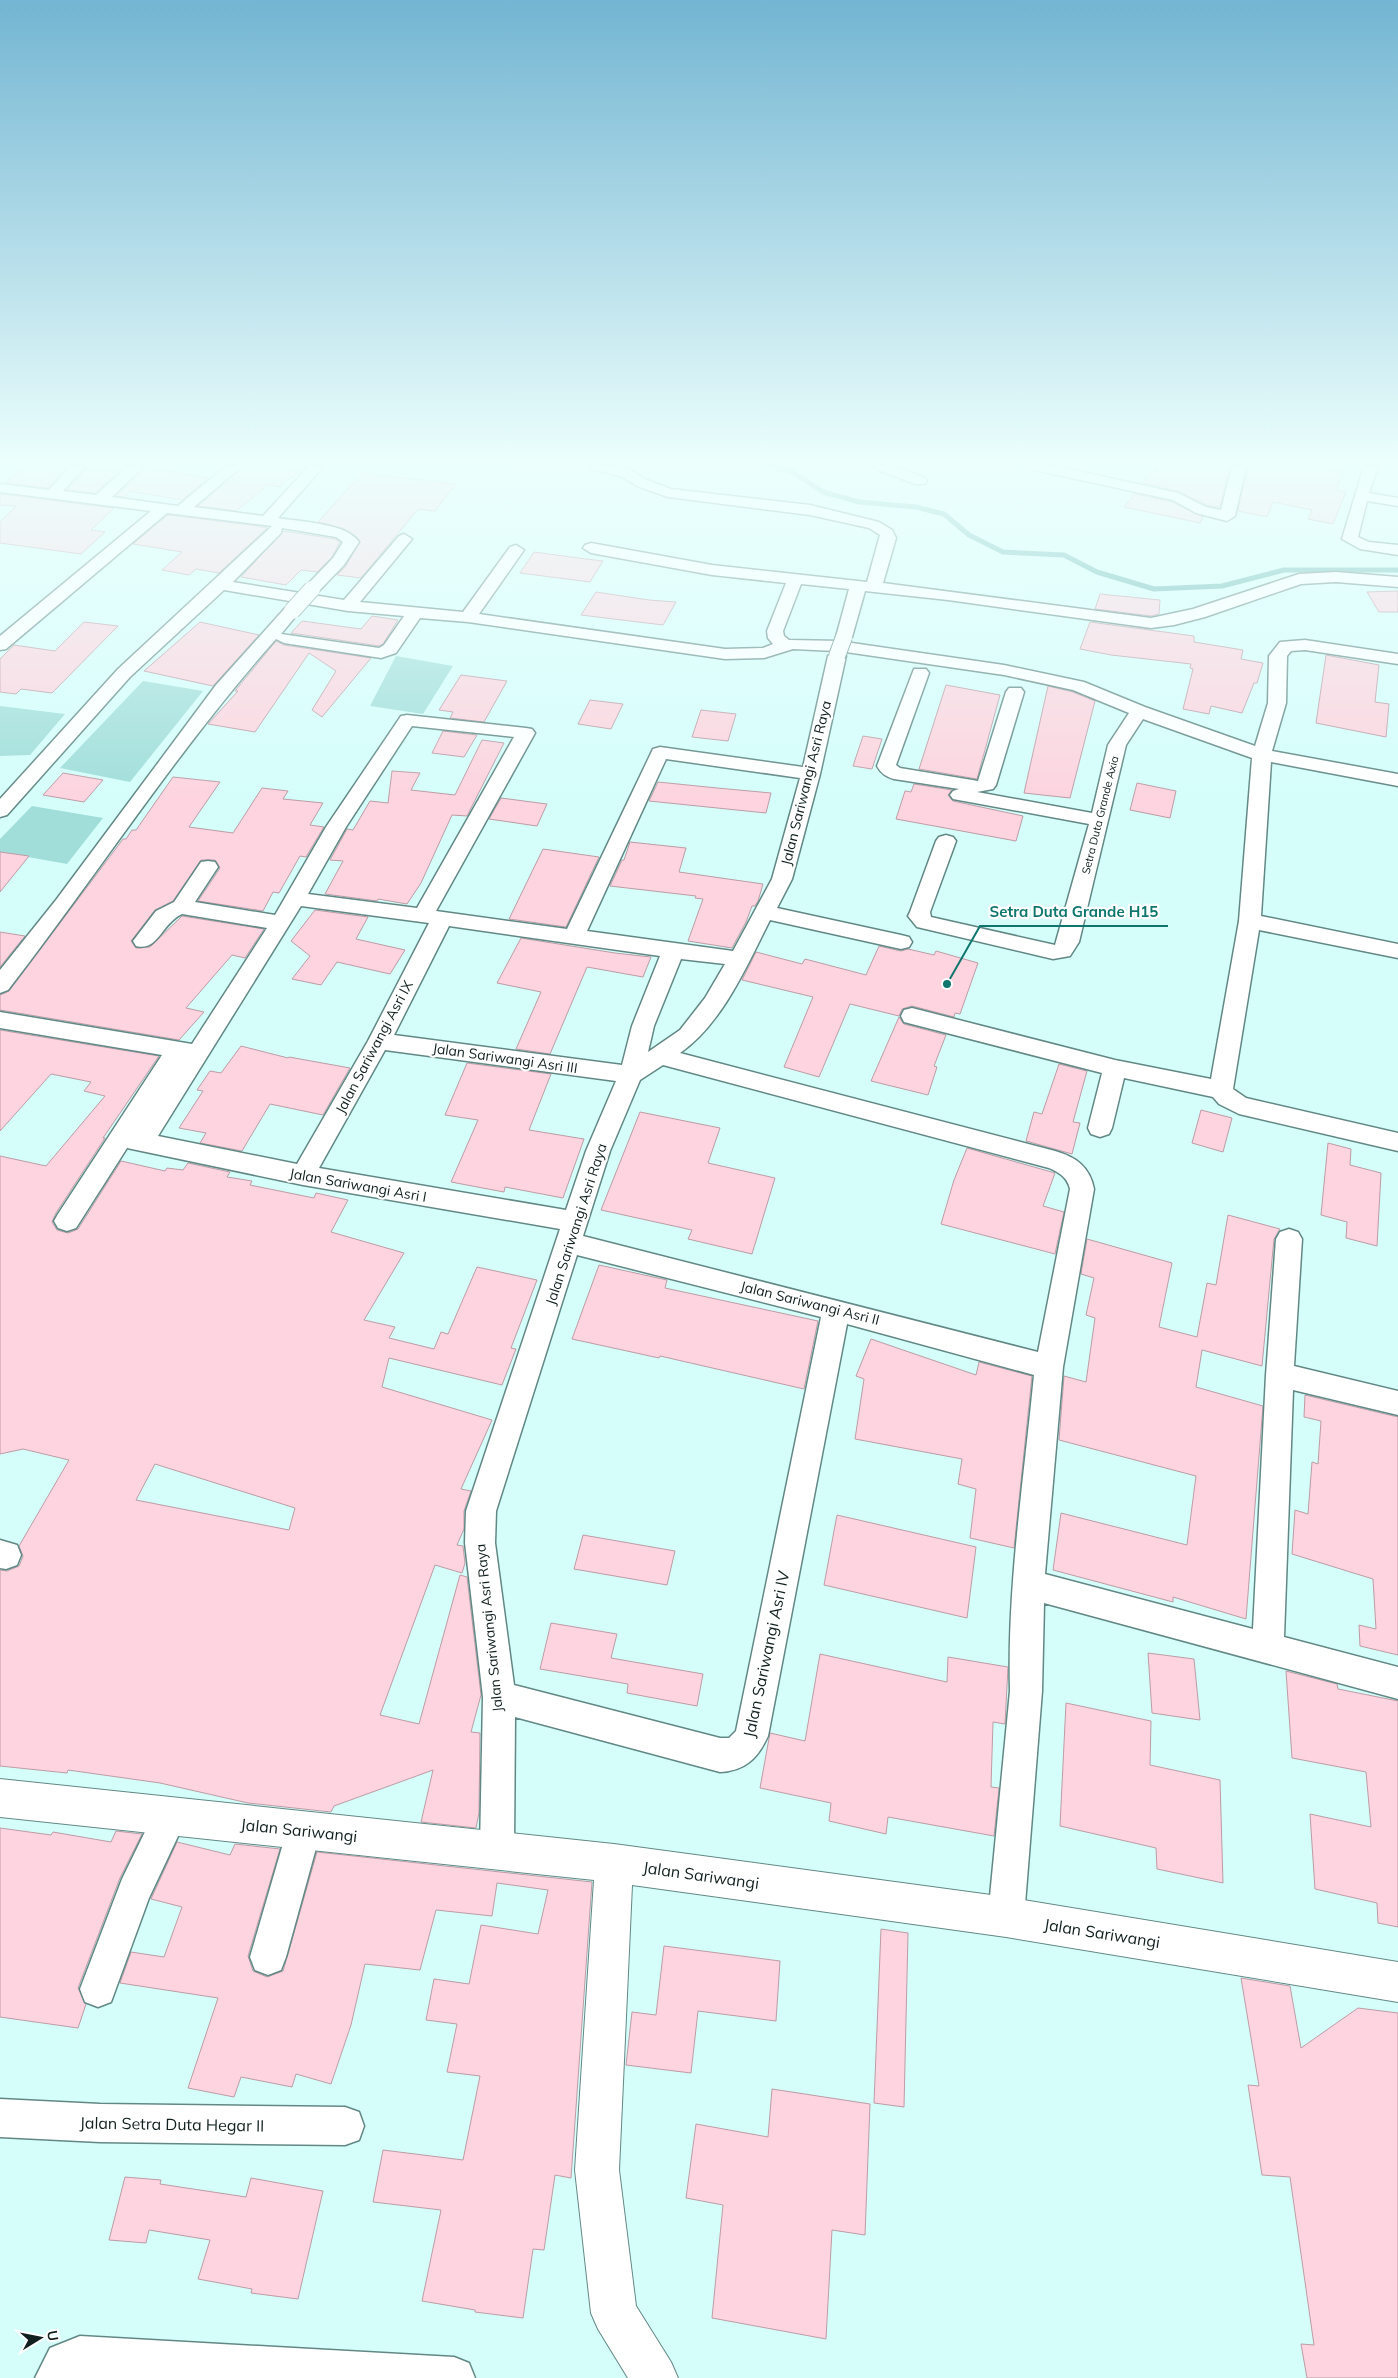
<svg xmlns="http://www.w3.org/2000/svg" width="1398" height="2378" font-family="Mulish,sans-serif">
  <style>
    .green { fill: #a1deda }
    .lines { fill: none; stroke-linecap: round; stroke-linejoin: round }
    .stream { stroke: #65b7b2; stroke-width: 5 }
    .building { fill: #fdd4df; stroke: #be9ca5; fill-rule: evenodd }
    .minor-casing { stroke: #628885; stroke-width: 3 }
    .tertiary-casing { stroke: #628885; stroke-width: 2 }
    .minor { fill: #fff; fill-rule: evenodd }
    .tertiary { fill: #fff; fill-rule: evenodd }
    .minor-bridge-casing { stroke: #628885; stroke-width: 18; stroke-linecap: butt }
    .minor-bridge { stroke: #fff; stroke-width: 16 }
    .labels { text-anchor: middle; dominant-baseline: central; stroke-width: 4.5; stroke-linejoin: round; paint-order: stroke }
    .far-street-label { font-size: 11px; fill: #11201f; stroke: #fff }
    .street-label { font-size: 14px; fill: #11201f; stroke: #fff }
    .near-street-label { font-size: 16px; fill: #11201f; stroke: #fff }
    .leader { fill: none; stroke: #0f766e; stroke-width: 2 }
    .callout-dot { fill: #0f766e; stroke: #fff; stroke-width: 2 }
    .callout-label { font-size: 15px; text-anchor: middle; font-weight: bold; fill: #0f766e; stroke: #fff; stroke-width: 4.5; stroke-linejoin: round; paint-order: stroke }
  </style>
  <rect width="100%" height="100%" fill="#d5fefb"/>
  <g class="green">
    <polygon points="396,656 453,666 423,714 370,706"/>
    <polygon points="143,681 203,691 130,782 60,768"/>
    <polygon points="0,706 65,714 30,755 0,756"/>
    <polygon points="32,806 103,818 67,864 0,852 0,839"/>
  </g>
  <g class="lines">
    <polyline class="stream" points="770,466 791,471 823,492 859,502 916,507 944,514 969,535 1003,552 1064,555 1097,572 1154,589 1222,586 1284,570 1398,570"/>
  </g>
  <g class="building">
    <polygon points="24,466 68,466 48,488 5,483"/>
    <polygon points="244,466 275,466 300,471 280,487 268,485 236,511 198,506 227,481 231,482 235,479 231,478"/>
    <polygon points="1157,466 1230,466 1220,507 1207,505 1178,491 1143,483"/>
    <polygon points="1248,466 1316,466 1342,471 1337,490 1346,492 1333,524 1308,519 1312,510 1273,502 1267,517 1238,511"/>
    <polygon points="87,467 121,470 95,493 67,490"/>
    <polygon points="146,467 208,478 182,500 130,491 125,497 116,496"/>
    <polygon points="362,473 456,484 435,511 418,509 361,578 337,575 346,566 360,541 345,529 318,522"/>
    <polygon points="0,494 114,508 91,530 105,532 81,554 0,543 0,522 16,506 0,505"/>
    <polygon points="1135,494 1172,502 1203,517 1200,523 1124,507"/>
    <polygon points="168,515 251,525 267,528 219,573 196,569 189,575 162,570 182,552 133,544"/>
    <polygon points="283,531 335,539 340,542 332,557 317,572 301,570 286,585 241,577"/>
    <polygon points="534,552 578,558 603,561 590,582 520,573"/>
    <polygon points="1398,591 1398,612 1379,612 1367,592"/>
    <polygon points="596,592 649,600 676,602 663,625 581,615"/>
    <polygon points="1100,594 1160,600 1159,614 1151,616 1095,609"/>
    <polygon points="372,616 398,620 383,644 379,646 291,633 302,621 361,629"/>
    <polygon points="84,622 118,626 52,693 21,689 16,694 0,692 0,659 14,645 55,651"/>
    <polygon points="200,622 259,635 213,686 144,671"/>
    <polygon points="1090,622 1194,636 1194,642 1243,650 1241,659 1263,663 1257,683 1254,683 1242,713 1211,706 1209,714 1183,709 1193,669 1190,668 1191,664 1111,655 1080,649"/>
    <polygon points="276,641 284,645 371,658 322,717 312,710 336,671 309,653 255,732 208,724 238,691 235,691"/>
    <polygon points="1326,655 1379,665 1375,702 1389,704 1386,737 1316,723"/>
    <polygon points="461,675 507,681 484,722 450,718 453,712 439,710"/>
    <polygon points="946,685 1000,695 977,779 919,769"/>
    <polygon points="1048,686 1073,692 1095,701 1070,798 1024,793"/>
    <polygon points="590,700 623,704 611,729 578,724"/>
    <polygon points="701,710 736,714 728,741 692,737"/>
    <polygon points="443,731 477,735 464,757 432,753"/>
    <polygon points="863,736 882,739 872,769 853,766"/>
    <polygon points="482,740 504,743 467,816 452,815 421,883 407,904 378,899 377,901 325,894 343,861 330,860 347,829 353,830 370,801 388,803 392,771 420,773 411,790 455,795"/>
    <polygon points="63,773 103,780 84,802 43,795"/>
    <polygon points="173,777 220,782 189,827 233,833 262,788 288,791 283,799 323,803 310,825 324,827 306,857 300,856 279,893 273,892 263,911 198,901 220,868 215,860 201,860 173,901 155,910 131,941 136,948 150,947 182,916 264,929 245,958 232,955 186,1008 204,1012 179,1040 0,1010 0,995 9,991 123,839 126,839 132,830 136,830"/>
    <polygon points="658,782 717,788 771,793 766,813 649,801"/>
    <polygon points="1137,783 1176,791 1170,818 1130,810"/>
    <polygon points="914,784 952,790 948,795 953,801 1023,816 1016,841 896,819 905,791 911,792"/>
    <polygon points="501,798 547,804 537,826 489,819"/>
    <polygon points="630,842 686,848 679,872 763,884 758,901 755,906 752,906 746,922 732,948 688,941 703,899 695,898 696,896 610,886 622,860 624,860"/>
    <polygon points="543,849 599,857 566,927 509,919"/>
    <polygon points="0,852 29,856 0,892"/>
    <polygon points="315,910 368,917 356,939 405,950 390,974 337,962 321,985 292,979 310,956 291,941"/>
    <polygon points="0,932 25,936 0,967"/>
    <polygon points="521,938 615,953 651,957 643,977 587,967 550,1054 516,1049 541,992 497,983"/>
    <polygon points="879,946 901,951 908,949 934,955 936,951 978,963 960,1014 955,1013 954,1017 912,1006 902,1009 899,1016 850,1004 819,1077 784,1067 813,997 742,980 756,952 802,964 805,959 866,975"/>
    <polygon points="899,1017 904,1024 946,1035 934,1066 937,1067 928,1095 871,1081"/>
    <path d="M0 1030 159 1056 103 1138H105L56 1213 52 1222 57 1230 68 1233 78 1229 121 1161 165 1171 167 1168 183 1170 188 1163 230 1172 227 1177 252 1181 250 1185 314 1198 316 1193 348 1200 331 1232 404 1253 364 1320 395 1327 389 1338 434 1349 441 1332 448 1334 477 1267 537 1280 511 1348 516 1349 502 1385 389 1358 382 1387 492 1420 461 1489 471 1491 464 1511V1529L457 1545 463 1546 465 1563 462 1573 435 1565 380 1715 419 1724 460 1575 467 1577 481 1695 471 1732 480 1733 479 1813 476 1828 421 1822 433 1770 334 1806 331 1812 248 1803 160 1783 68 1770 67 1773 0 1766V1570L7 1571 19 1566 23 1556 19 1546 69 1460 23 1449 0 1454V1156L46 1166 105 1096 84 1091 91 1082 51 1074 0 1131ZM155 1464 295 1508 289 1530 136 1500Z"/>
    <polygon points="241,1046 288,1058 289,1057 350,1068 323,1115 270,1104 242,1151 200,1143 206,1133 179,1128 203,1091 197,1090 210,1071 221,1073"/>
    <polygon points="467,1063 551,1074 529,1130 584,1139 563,1198 505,1187 504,1192 451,1182 478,1120 445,1115"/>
    <polygon points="1059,1064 1087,1071 1073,1122 1080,1123 1072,1154 1026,1141 1034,1112 1042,1114"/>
    <polygon points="1201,1110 1232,1118 1223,1152 1192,1143"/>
    <polygon points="640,1112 720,1128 708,1163 775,1178 752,1254 688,1239 692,1230 601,1210"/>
    <polygon points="1328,1143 1351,1149 1350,1165 1381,1173 1377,1246 1346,1238 1347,1222 1321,1215"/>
    <polygon points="967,1148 1055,1173 1043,1206 1064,1212 1055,1254 941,1224 954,1180"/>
    <polygon points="1228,1215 1280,1229 1274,1239 1262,1366 1202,1350 1196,1387 1263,1406 1246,1619 1173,1597 1173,1602 1053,1570 1061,1513 1187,1545 1196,1476 1059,1440 1064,1376 1086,1382 1095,1318 1086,1315 1094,1278 1081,1274 1087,1239 1172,1263 1159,1327 1197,1337 1207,1283 1216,1285"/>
    <polygon points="599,1265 667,1280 665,1288 818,1321 804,1389 660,1356 659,1358 572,1339"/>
    <polygon points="871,1339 976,1375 979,1362 1032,1376 1014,1548 970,1538 976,1489 958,1484 962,1459 855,1439 864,1379 856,1376"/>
    <polygon points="1305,1395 1398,1417 1398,1655 1360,1646 1359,1625 1376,1629 1373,1579 1292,1554 1295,1510 1308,1514 1312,1462 1318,1464 1321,1421 1304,1417"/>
    <polygon points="837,1515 976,1547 967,1618 824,1585"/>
    <polygon points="583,1535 675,1551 667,1585 574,1569"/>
    <polygon points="551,1623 617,1634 611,1658 703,1674 697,1706 627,1693 628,1684 540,1669"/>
    <polygon points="1148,1653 1194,1659 1200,1720 1152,1713"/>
    <polygon points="820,1654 947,1682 948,1657 1008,1667 1005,1724 993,1722 991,1787 999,1788 994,1836 888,1817 886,1834 829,1821 831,1803 760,1788 770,1733 805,1741"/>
    <polygon points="1286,1671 1337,1684 1338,1689 1398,1701 1398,1927 1378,1923 1377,1903 1315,1889 1310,1814 1371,1827 1366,1772 1292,1758"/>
    <polygon points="1066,1703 1151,1721 1150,1765 1220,1780 1223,1883 1157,1869 1156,1848 1060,1826"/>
    <polygon points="0,1828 51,1835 53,1832 111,1842 116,1831 142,1834 120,1878 78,1988 86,2004 78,2028 0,2017"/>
    <polygon points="177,1842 230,1855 235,1844 280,1849 248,1956 253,1971 267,1977 283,1971 317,1852 592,1882 571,2178 555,2175 544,2250 533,2249 523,2318 475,2312 475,2310 422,2301 441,2210 373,2202 383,2150 463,2160 480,2076 447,2072 457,2024 426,2020 434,1979 469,1984 481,1925 538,1934 548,1890 497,1883 492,1916 436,1910 420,1970 365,1964 351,2025 331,2084 296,2074 292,2087 241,2077 234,2097 188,2088 218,1998 120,1983 131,1952 164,1957 182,1907 151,1899"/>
    <polygon points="881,1929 908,1933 904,2107 874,2103"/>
    <polygon points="664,1946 780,1961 776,2021 698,2011 691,2073 626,2065 632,2012 656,2015"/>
    <polygon points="1241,1978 1290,1986 1301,2048 1358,2008 1398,2013 1398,2378 1307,2378 1301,2344 1314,2345 1290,2177 1262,2175 1248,2085 1259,2086"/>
    <polygon points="772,2089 870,2104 865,2235 832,2230 826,2339 712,2318 723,2205 686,2198 696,2124 768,2137"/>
    <polygon points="125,2177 161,2180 160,2184 246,2197 251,2178 323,2191 298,2299 251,2293 252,2289 198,2279 210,2240 149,2230 146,2243 109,2240"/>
  </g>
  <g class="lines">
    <defs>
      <g id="minor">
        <path d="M71 466 85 467 63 491 96 495 128 466H144L112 497 178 506 226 466H242L194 507 263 516 309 466H324L278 518C300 522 347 523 359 542L344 565 318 592H306L304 589 306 586 333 558 343 542 336 537 282 528 281 533 233 582 344 600 399 536 404 534 412 539 360 602 463 612 510 547 516 545 524 550 479 614 725 649 763 648 773 644 768 638 767 631 786 583 712 575 591 553 583 548 585 545 591 543 712 565 867 582 880 535 869 528 810 515 668 497 637 486 620 476 590 469 588 466H614L630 470 647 480 671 489 810 505 879 522 892 530 896 538 883 583 1151 618 1193 609 1299 574 1336 572 1398 577V587L1336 582 1301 584 1205 617 1174 625 1151 628 948 600 865 591 852 637 845 642 1004 665 1084 682 1145 707 1255 746 1268 703 1269 656 1280 642 1305 640 1398 654V664L1305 650 1291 651 1287 656 1286 703 1272 751 1398 774V786L1271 762 1261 916 1398 944V958L1259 930 1233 1089 1246 1098 1398 1133V1151L1239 1114 1219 1104 1213 1097 1124 1078 1112 1128 1109 1134 1100 1137 1091 1134 1088 1128 1102 1073 904 1022 901 1016 904 1010 912 1008 1115 1060 1211 1079 1239 921 1252 758 1143 719 1126 745 1079 942 1070 956 1053 959 917 927 908 916 910 912 936 841 939 837 946 835 953 837 956 841 930 912 931 917 1055 945 1089 824 953 799 950 795 953 791 959 789 894 779C886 777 881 773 877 766L914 669H926L929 673 896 765 900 768 978 781 1006 692 1009 688H1021L1024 692 996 785 993 789 977 792 1092 813 1108 745 1129 713 1073 690 1004 675 839 651 846 656 820 774 792 879 777 908 901 935 909 937 912 942 909 947 901 949 770 920C747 965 723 1023 680 1053L1055 1151C1076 1157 1090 1167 1094 1189L1063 1367 1045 1574 1253 1629 1266 1375 1276 1239 1280 1232 1289 1229 1298 1232 1302 1239 1294 1366 1398 1391V1415L1293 1390 1284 1637 1398 1667V1699L1044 1603 1042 1691 1024 1917 1019 1930 1006 1935 993 1930 988 1917 1010 1691C1007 1586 1024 1479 1034 1375L847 1324 768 1736C758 1758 745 1771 720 1772L515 1717 514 1849 509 1861 497 1866 485 1861 480 1849 483 1697 465 1543 466 1511 560 1229 303 1185 127 1148 76 1228 67 1231 58 1228 54 1221 58 1214 162 1055 0 1028V1012L192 1044 267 928 182 914C161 924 158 952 136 946L133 941 156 911 174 902 201 862 208 861 215 862 218 867 195 902 275 915 326 827 401 716 407 715 526 728 532 729 535 733 436 911 567 929 653 749 660 747 803 767 828 656 836 651 793 649 764 658 725 659 468 622 420 618 396 653 381 658 284 643 276 639C178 749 98 874 8 990L0 993V970L56 900 216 685 286 607H298L300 611 281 634 379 648 384 645 404 616 348 611 224 590 130 677 7 815 0 817V799L118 669 272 526 167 513 6 649 0 650V636L151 511 0 492V484L49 490ZM801 584 849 589 836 637 841 641 789 640 784 636 783 631ZM412 726 514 737 417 908 308 894 346 827ZM666 759 800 778 772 879 733 951 587 931ZM301 906 429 923 368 1041 297 1164 158 1136ZM449 926 660 956 632 1026 622 1065 394 1035ZM681 959 725 964 705 998 680 1030 648 1052 654 1026ZM385 1050 616 1081 586 1151 566 1210 319 1168ZM663 1065 1049 1168C1060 1173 1067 1177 1070 1189L1038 1352 583 1236 610 1151 640 1080ZM577 1255 821 1317 736 1731 729 1738H720L514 1685 495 1543 496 1511Z"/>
        <polygon points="874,466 894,466 925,478 927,481 925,484 915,484 876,469"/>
        <polygon points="1027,466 1055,466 1178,493 1206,507 1221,510 1232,466 1246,466 1235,516 1227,521 1196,513 1173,500 1034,470"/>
        <polygon points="1364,466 1378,466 1369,493 1398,498 1398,506 1367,501 1358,537 1369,542 1398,545 1398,555 1360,549 1342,539"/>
        <polygon points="0,1540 17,1545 21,1555 17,1565 6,1569 0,1568"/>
        <polygon points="170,1800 182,1805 187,1817 149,1898 111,2002 98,2007 85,2002 80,1989 122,1879 158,1805"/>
        <polygon points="304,1813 316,1818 321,1830 286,1957 281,1970 268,1975 255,1970 250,1957 287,1830 292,1818"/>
        <polygon points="0,2099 100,2104 345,2107 359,2112 364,2126 359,2140 345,2145 100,2142 0,2137"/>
        <polygon points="80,2336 454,2357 469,2363 475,2378 35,2378 50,2348"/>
      </g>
      <polygon id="tertiary" points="0,1779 614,1844 1006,1897 1398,1962 1398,2002 1006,1937 632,1885 619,2170 636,2306 671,2362 678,2378 628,2378 598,2329 591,2313 575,2170 594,1880 0,1817"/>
    </defs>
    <use href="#minor" class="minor-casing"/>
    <use href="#tertiary" class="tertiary-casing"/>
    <use href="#minor" class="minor"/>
    <use href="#tertiary" class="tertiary"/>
    <defs>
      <g id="minor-bridge">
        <polyline points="292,611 312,589"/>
        <polyline points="837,656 844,637"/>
      </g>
    </defs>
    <use href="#minor-bridge" class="minor-bridge-casing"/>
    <use href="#minor-bridge" class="minor-bridge"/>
  </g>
  <linearGradient id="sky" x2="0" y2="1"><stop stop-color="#73b5d2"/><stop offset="0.58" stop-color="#ecfffd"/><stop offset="1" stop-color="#ecfffd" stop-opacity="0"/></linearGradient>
  <rect width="1398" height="799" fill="url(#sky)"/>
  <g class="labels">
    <g class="far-street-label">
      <text transform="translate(1100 815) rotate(-76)">Setra Duta Grande Axia</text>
    </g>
    <g class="street-label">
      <text transform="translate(806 783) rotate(-76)">Jalan Sariwangi Asri Raya</text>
      <text transform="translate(374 1047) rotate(-62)">Jalan Sariwangi Asri IX</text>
      <text transform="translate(505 1058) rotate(8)">Jalan Sariwangi Asri III</text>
      <text transform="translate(358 1185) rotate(10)">Jalan Sariwangi Asri I</text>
      <text transform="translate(576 1224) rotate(-72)">Jalan Sariwangi Asri Raya</text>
      <text transform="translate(810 1303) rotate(14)">Jalan Sariwangi Asri II</text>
      <text transform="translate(489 1628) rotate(-96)">Jalan Sariwangi Asri Raya</text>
    </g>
    <g class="near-street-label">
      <text transform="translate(766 1654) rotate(-78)">Jalan Sariwangi Asri IV</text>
      <text transform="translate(299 1830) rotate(6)">Jalan Sariwangi</text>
      <text transform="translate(701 1875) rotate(8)">Jalan Sariwangi</text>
      <text transform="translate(1102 1933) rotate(9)">Jalan Sariwangi</text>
      <text transform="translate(172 2124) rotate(1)">Jalan Setra Duta Hegar II</text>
    </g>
  </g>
  <path class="leader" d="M947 984L980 926H1168"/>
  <circle class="callout-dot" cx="947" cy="984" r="5"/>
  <g class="callout-label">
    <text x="1074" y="917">Setra Duta Grande H15</text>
  </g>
  <g transform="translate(40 2338) rotate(80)" stroke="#ffffff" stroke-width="4" paint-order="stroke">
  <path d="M0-4L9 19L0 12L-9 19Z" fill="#11201f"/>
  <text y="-8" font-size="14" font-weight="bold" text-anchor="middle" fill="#11201f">U</text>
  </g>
</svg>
